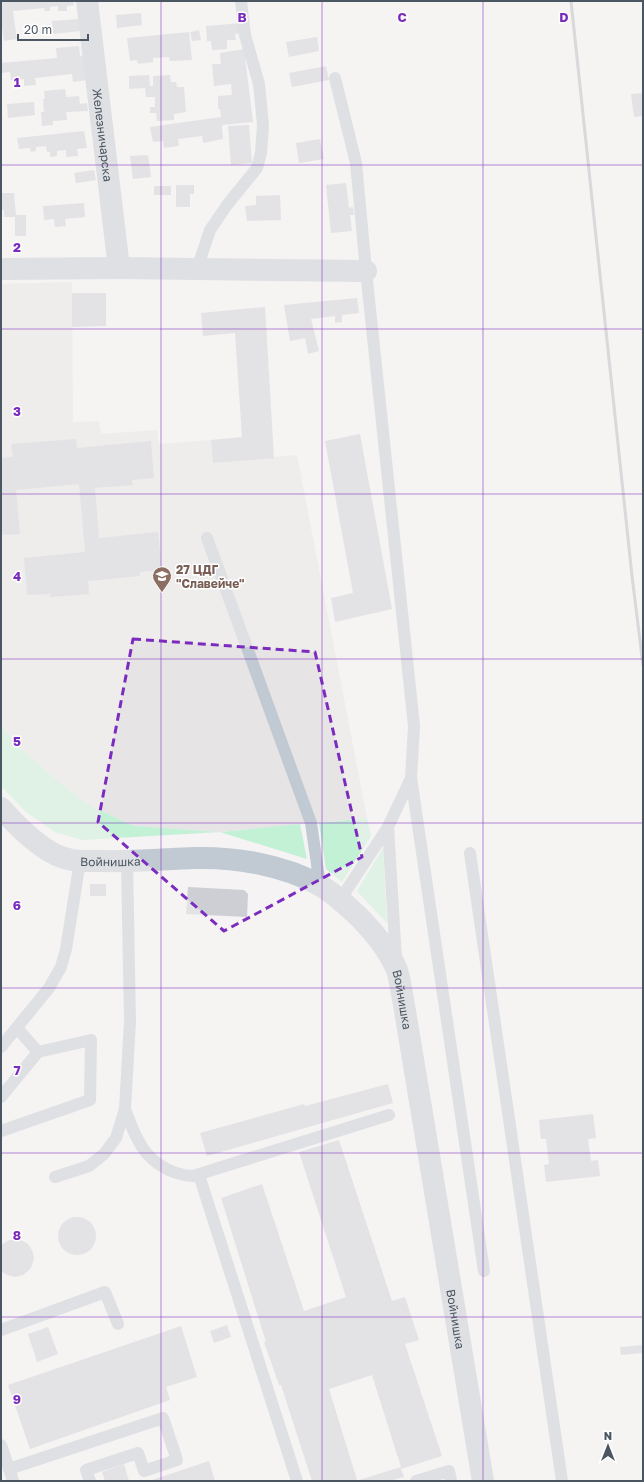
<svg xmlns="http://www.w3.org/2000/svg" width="644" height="1482" font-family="'Golos Text',sans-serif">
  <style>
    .education { fill: #e6e4e5 }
    .green { fill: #c3f1d5 }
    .building { fill: #cdcfd5 }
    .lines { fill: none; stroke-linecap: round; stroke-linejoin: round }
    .lane { stroke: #c1cad2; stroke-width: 12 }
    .street { stroke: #c1cad2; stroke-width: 22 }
    .rail { stroke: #b5b8bd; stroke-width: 3 }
    .marked { fill: none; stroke: #7b2cbf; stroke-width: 3; stroke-dasharray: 8 5; stroke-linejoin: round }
    .grid { fill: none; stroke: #7b2cbf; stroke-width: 1; stroke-opacity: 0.55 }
    .labels { text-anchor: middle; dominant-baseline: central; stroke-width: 3; stroke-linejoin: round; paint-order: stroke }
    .street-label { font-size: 12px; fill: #4a5661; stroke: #fff }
    .education-label { font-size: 12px; font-weight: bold; fill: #785e54; stroke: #fff; text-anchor: start }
    .grid-label { font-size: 13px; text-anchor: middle; font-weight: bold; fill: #7b2cbf; stroke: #fff; stroke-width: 3; stroke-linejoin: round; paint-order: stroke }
  </style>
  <rect width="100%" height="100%" fill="#f5f3f3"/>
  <polygon class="education" points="72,282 73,422 99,421 101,434 157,430 159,444 211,440 213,463 297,455 367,818 220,832 134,826 97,809 82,800 60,783 19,747 10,737 1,724 1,284"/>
  <g class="green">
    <polygon points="1,724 10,737 19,747 60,783 82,800 97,809 134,826 220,832 300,824 307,859 220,832 82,840 55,832 26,812 2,787 1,784"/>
    <polygon points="367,818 371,836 342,882 326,869 319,823"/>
    <polygon points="383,848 387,923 357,891"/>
  </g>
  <g class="building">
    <polygon points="1,1 73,1 74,5 67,6 67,11 58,11 58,6 50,7 50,11 45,11 44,8 13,11 17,39 4,41 1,19"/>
    <polygon points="141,13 142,25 117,28 116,15"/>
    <polygon points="80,19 81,31 53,34 52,21"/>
    <polygon points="242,23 243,33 235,34 236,40 227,40 227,49 212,50 211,41 207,41 206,26"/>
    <polygon points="199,30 201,40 192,41 190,32"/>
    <polygon points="189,32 192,60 170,61 169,57 153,58 153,62 138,64 137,60 130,61 127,38"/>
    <polygon points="317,37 319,51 289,57 286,42"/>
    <polygon points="79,46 80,56 84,55 87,80 73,82 72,74 35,78 36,85 24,86 24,79 11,80 10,72 1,73 1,63 57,58 56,48"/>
    <polygon points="244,49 253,122 222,125 223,139 203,143 202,136 178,139 179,146 164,148 163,141 153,142 150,127 221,117 220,109 218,109 218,96 232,95 231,84 214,86 212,64 221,64 220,53"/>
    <polygon points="326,66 329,80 292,87 289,73"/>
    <polygon points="149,75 150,86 153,86 153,76 170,75 171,82 176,82 177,87 184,87 186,112 174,114 174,120 157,121 156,113 150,113 150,107 155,107 155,97 146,97 145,88 129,89 129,76"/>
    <polygon points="65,89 66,97 79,96 80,104 87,103 88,111 66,112 67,120 53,121 53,125 42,126 41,112 44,112 43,99 45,99 44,91"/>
    <polygon points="643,93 643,116 634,117 631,94"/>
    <polygon points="34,102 35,115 8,118 7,104"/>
    <polygon points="249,125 252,163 231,165 228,126"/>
    <polygon points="84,131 87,148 77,149 78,156 66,157 66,150 57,151 57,156 50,157 50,152 47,152 46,146 36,147 36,151 31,152 30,148 19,149 17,138"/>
    <polygon points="320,139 324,159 299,163 296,143"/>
    <polygon points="148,155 151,177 133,179 130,156"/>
    <polygon points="94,170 96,180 76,183 74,173"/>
    <polygon points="346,183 349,208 353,207 354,215 350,215 352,231 331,233 326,185"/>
    <polygon points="176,185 194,185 194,194 190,194 190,207 176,207"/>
    <rect x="154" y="186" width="17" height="9"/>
    <polygon points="1,193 14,193 16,215 26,215 26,236 15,236 15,217 4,217 4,210 1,210"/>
    <polygon points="280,195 281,220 247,221 245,206 256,205 256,196"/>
    <polygon points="84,203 85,217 65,219 66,226 55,227 54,219 44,220 43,206"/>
    <polygon points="72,293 106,293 106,326 72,327"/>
    <polygon points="357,298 359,313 342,315 342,322 335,323 335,316 311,319 319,351 308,354 305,338 290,341 284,305"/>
    <polygon points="265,307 274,458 213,463 211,440 242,437 235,333 203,336 201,313"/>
    <polygon points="360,434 392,609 335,622 331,598 353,593 325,441"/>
    <polygon points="76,439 77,448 151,441 154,478 132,480 133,485 95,488 99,538 158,532 162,570 140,572 140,576 88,581 89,594 50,597 50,594 27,595 24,558 85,552 79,484 16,490 20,534 1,535 1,458 13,457 11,444"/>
    <rect x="90" y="884" width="16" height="12"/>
    <polygon points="188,887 244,890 248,894 247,917 186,914"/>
    <polygon points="388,1084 393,1103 207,1156 200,1133 304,1104 305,1106"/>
    <polygon points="593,1114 596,1138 588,1139 591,1161 598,1160 600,1176 546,1182 544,1165 549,1164 546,1139 541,1139 539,1120"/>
    <polygon points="339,1140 392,1301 405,1297 419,1340 405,1344 442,1456 401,1469 404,1477 389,1481 360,1481 359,1480 401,1467 372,1375 329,1389 357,1480 312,1481 281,1385 279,1385 264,1342 266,1342 221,1198 262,1184 304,1311 346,1297 299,1152"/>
    <circle cx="77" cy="1236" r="19"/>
    <polygon points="14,1239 21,1240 28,1244 32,1250 34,1258 31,1268 28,1271 23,1275 15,1277 7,1275 1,1271 1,1245 7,1241"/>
    <polygon points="227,1325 231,1337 214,1343 210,1331"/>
    <polygon points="181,1326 197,1377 166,1387 170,1400 30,1449 8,1385"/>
    <polygon points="48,1327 58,1354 37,1362 28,1334"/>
    <polygon points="643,1345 643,1353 621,1355 620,1347"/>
    <polygon points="209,1461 215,1481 149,1481"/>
    <polygon points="124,1464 129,1481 105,1481 102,1472"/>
  </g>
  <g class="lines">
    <g class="lane">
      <polyline points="335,78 356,163 366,271 414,726 411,778 388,827 340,900"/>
      <polyline points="197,269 210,230 227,205 257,168 261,153 263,125 259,84 245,35 241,1"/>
      <polyline points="207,538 311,823 320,885"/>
      <polyline points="411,778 484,1271"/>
      <polyline points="388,827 396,960"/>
      <polyline points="470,853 562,1481"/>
      <polyline points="1,1047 49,988 61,967 66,949 80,861"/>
      <polyline points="1,1097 38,1052 17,1028"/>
      <path d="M125 1109C129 1119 132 1129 137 1138 147 1160 169 1175 193 1176L389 1115"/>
      <polyline points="1,1131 90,1100 91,1040 38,1052"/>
      <polyline points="199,1175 297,1481"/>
      <polyline points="55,1177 89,1166 104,1154 116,1138 125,1109 130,1021 127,862"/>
      <polyline points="1,1330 105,1292 118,1324"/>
      <polyline points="1,1445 13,1481"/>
      <polyline points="9,1469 163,1418 177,1460 144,1471 138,1453 86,1470 90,1481"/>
      <polyline points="416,1481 449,1471 451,1481"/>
    </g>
    <g class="street">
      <path id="s1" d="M87 1 119 268"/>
      <polyline points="1,269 119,268 366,271"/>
      <path id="s2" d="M1 808C17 826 44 854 68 859 78 862 90 861 101 861 132 862 163 859 195 858 235 857 285 865 321 886 335 894 346 905 358 916 374 932 388 949 397 970 400 979 401 990 403 999L483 1481"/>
    </g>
    <polyline class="rail" points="571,1 632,576 643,665"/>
  </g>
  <path d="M0 0H644V1482H0ZM133 639 315 652 362 857 224 931 98 822Z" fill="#f5f3f3" fill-opacity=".55" fill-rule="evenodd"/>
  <path class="marked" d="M133 639 315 652 362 857 224 931 98 822Z"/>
  <path class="grid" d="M161 1V1481M322 1V1481M483 1V1481M1 165H643M1 329H643M1 494H643M1 659H643M1 823H643M1 988H643M1 1153H643M1 1317H643"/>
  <defs>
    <symbol id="school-pin" viewBox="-11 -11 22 30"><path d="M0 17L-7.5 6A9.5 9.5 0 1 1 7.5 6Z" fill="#8d6e63" stroke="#fff"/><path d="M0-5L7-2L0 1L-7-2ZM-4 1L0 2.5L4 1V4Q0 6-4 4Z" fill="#fff"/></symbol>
  </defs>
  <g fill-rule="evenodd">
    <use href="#school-pin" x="151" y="565" width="22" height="30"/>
  </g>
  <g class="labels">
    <g class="street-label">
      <text stroke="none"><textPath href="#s1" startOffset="135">Железничарска</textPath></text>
      <text stroke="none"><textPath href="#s2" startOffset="128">Войнишка</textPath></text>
      <text stroke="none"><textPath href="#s2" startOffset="488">Войнишка</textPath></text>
      <text stroke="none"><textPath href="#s2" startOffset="812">Войнишка</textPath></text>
    </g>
    <g class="education-label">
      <text x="176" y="569">27 ЦДГ<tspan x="176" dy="14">"Славейче"</tspan></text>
    </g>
  </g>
  <g class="grid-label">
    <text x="242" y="22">B</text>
    <text x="402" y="22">C</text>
    <text x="564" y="22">D</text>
    <text x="17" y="87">1</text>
    <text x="17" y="252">2</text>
    <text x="17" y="416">3</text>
    <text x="17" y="581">4</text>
    <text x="17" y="746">5</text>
    <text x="17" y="910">6</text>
    <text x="17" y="1075">7</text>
    <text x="17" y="1240">8</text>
    <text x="17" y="1404">9</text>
  </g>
  <rect width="644" height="1482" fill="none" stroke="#4a5661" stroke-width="4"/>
  <g transform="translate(608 1446)" stroke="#ffffff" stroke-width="3" paint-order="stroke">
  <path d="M0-3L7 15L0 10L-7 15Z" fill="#4a5661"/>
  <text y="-6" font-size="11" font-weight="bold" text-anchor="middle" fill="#4a5661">N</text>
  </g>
  <path d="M18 34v6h70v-6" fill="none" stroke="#4a5661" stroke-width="2"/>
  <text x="24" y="34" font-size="12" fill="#4a5661" stroke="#ffffff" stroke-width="3" paint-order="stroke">20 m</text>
</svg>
